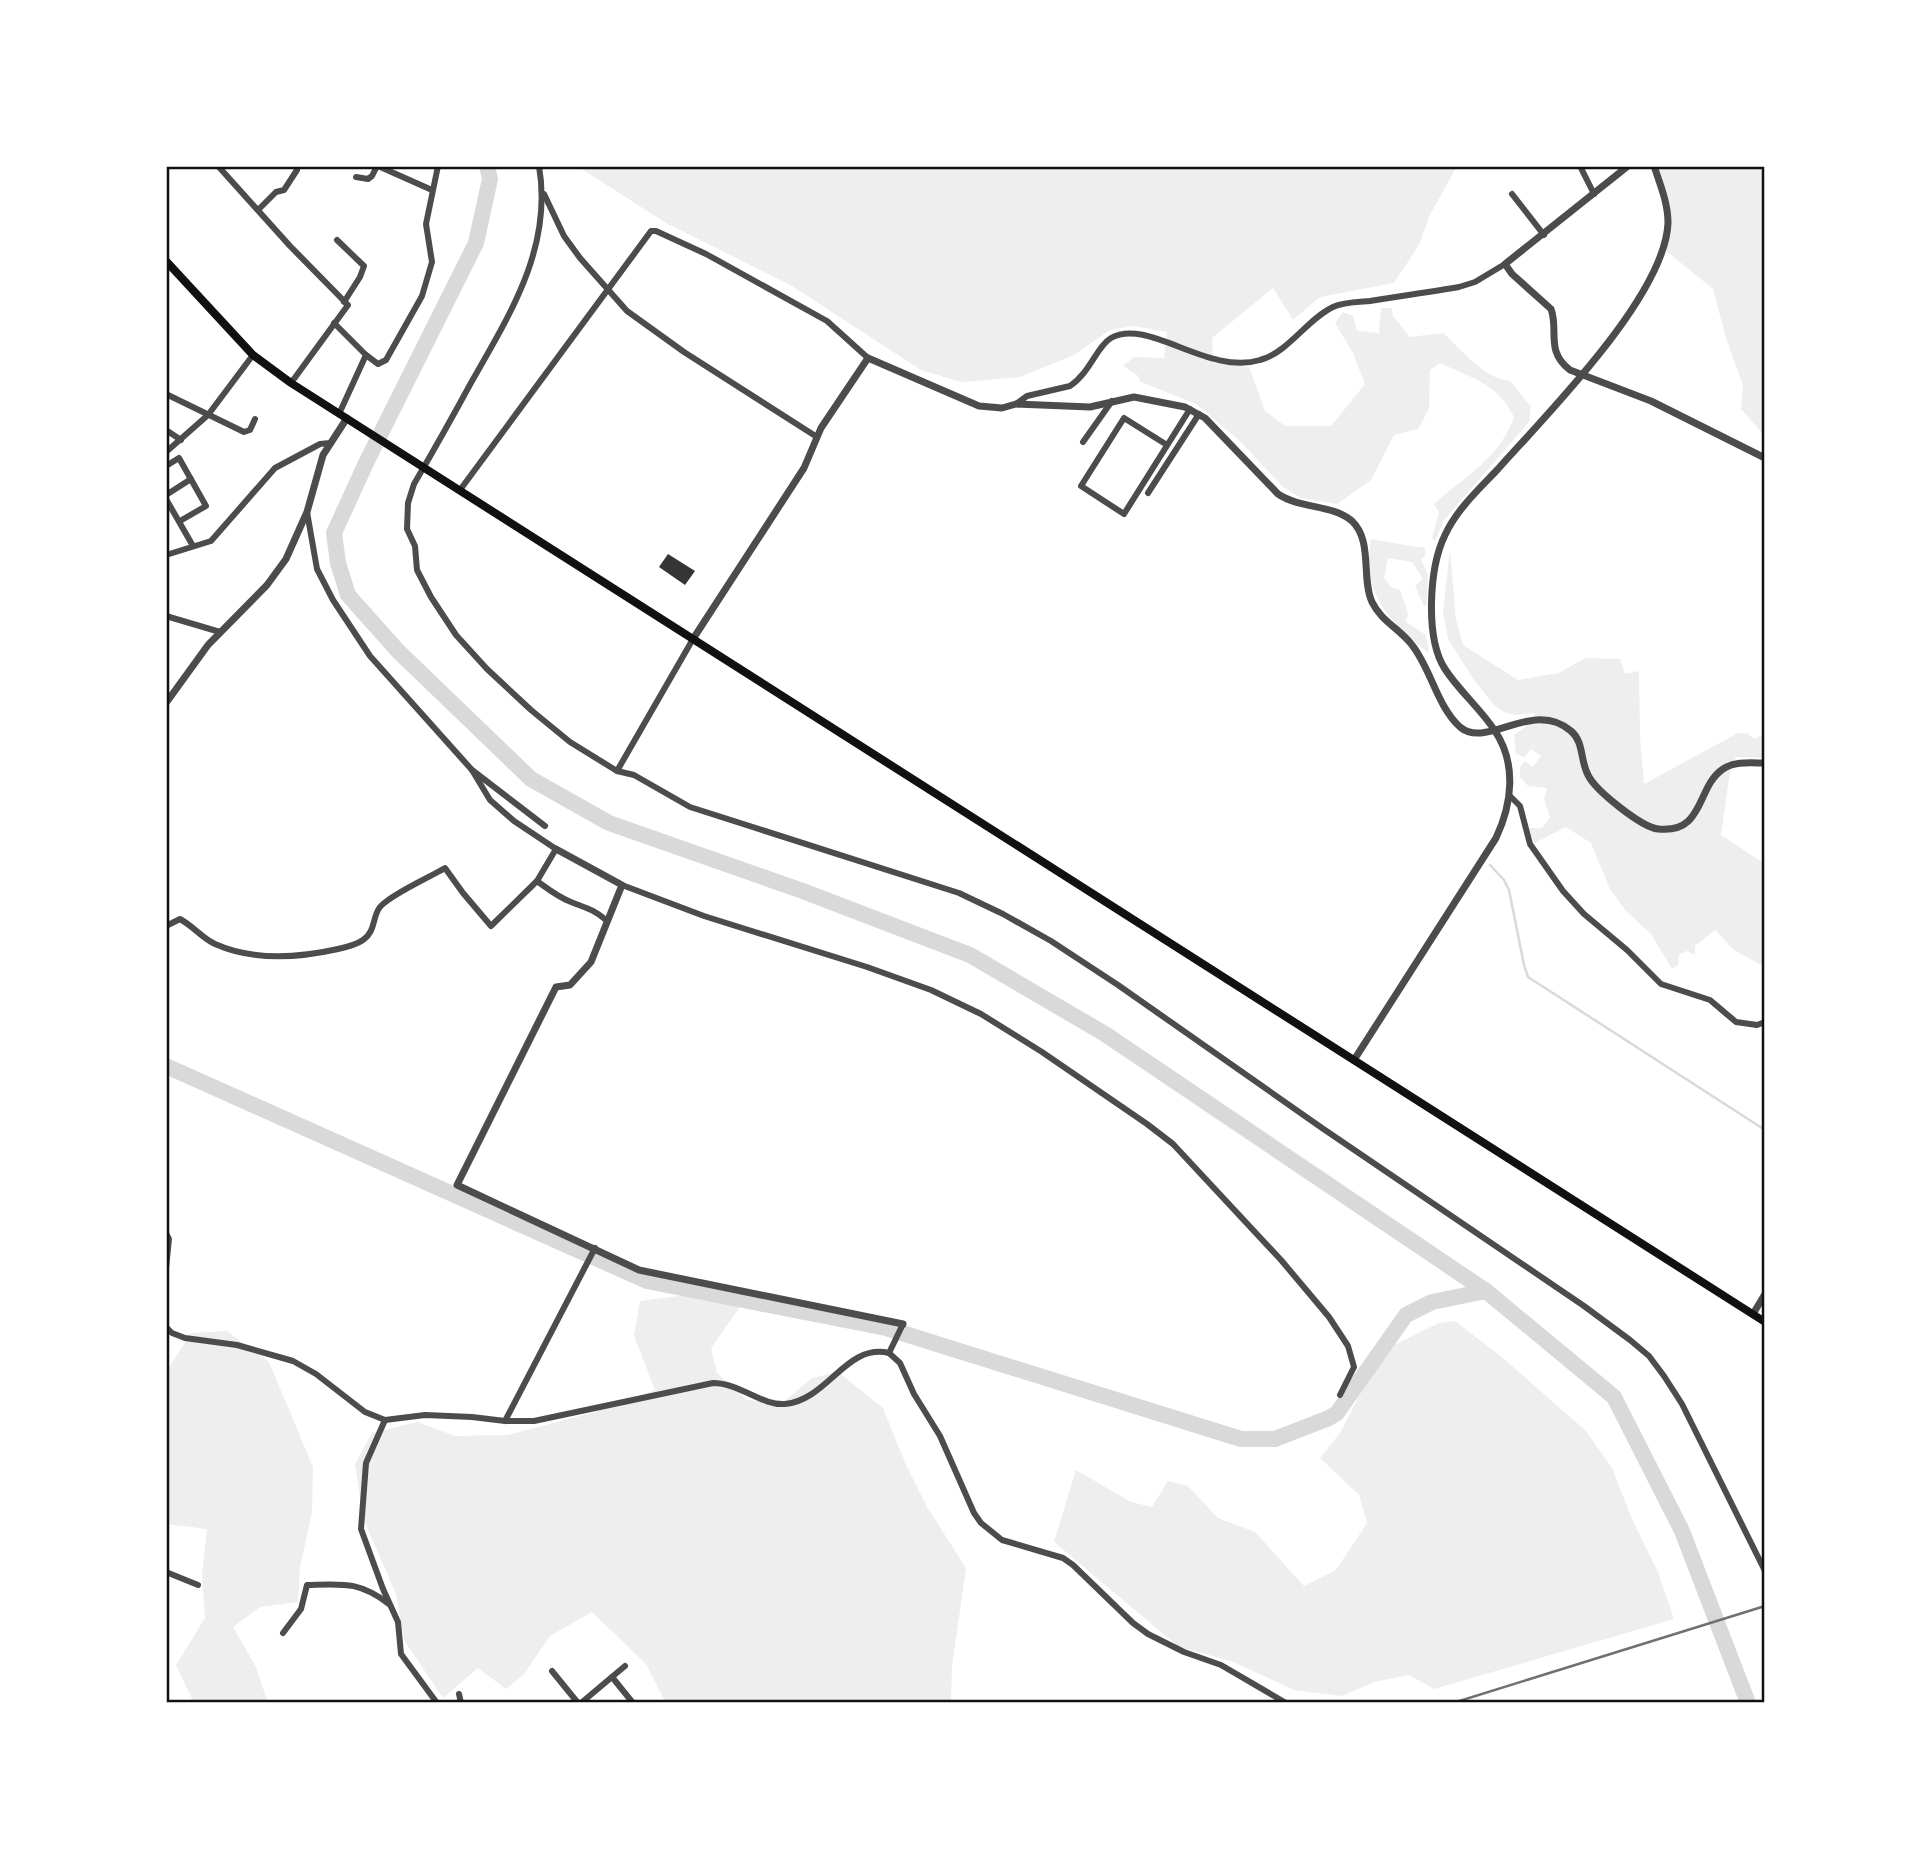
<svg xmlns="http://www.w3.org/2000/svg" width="1931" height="1869" font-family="'Fira Sans',sans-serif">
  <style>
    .green { fill: #eee }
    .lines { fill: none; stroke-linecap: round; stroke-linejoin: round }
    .stream { stroke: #d9d9d9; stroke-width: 2.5 }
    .river { stroke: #d9d9d9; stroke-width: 16 }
    .building { fill: #353535 }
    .minor { stroke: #4c4c4c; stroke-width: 6 }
    .tertiary { stroke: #4c4c4c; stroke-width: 7 }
    .secondary { stroke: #111; stroke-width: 8 }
    .rail { stroke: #707070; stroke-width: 2.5 }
    .neatline { fill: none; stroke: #111; stroke-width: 2.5 }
  </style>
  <rect width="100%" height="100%" fill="#fff"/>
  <g class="green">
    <path d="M577 166H1457L1430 215 1419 245 1394 283 1320 297 1293 320 1273 288 1212 338 1213 363 1249 367 1265 411 1285 426H1331L1365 384 1353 353 1335 323 1343 312 1353 316 1357 331 1379 333 1381 308H1392L1393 316 1410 337 1443 333C1462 350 1483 378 1510 381L1531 407 1529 422 1444 520 1435 541 1432 538 1439 512 1434 504C1465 476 1500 458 1514 417 1498 384 1472 378 1440 363L1430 370 1429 409 1418 429 1394 435 1371 480 1337 504 1301 498 1283 487 1241 442 1196 404 1141 382 1137 375 1123 366 1134 357 1164 358 1167 332 1133 326 1110 330 1074 355 1020 377 961 382 921 370 792 286 666 223Z"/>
    <path d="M1657 166H1765V436L1741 409 1743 385 1726 338 1713 289 1665 250C1677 219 1669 196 1657 166Z"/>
    <path d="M1371 539 1417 547H1424L1426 554 1421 560 1428 574 1427 605 1424 606 1415 586 1423 579 1412 562 1388 558 1384 578 1391 587 1400 590 1408 613 1406 622 1426 635 1429 653C1388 620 1361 594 1371 539Z"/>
    <polygon points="1450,550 1456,620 1463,645 1518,680 1559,673 1585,658 1620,659 1625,674 1639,671 1640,737 1644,784 1738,733 1747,733 1754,739 1765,733 1765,758 1736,757 1730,771 1721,835 1765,864 1765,962 1761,965 1734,950 1715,930 1695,946 1695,955 1687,951 1679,954 1678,965 1672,969 1651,934 1626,911 1610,889 1591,843 1566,827 1535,843 1531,836 1530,828 1542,828 1550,817 1544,799 1547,788 1528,786 1520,777 1520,767 1525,761 1533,767 1541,756 1531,749 1524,757 1516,754 1514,735 1528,725 1535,713 1515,715 1504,712 1494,705 1474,680 1448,639 1443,611"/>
    <polygon points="694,1294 740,1307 711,1348 717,1373 747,1400 782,1403 812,1378 838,1372 883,1408 906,1465 927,1507 966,1568 952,1666 951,1703 666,1703 646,1664 592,1612 550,1636 524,1674 506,1689 478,1668 443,1698 404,1640 396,1594 363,1518 355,1464 372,1433 417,1422 455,1436 508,1435 595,1412 655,1390 634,1336 640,1301"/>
    <polygon points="1455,1321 1503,1358 1586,1431 1612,1468 1632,1519 1658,1572 1674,1619 1434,1689 1409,1675 1374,1682 1342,1696 1294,1690 1231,1661 1179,1647 1054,1542 1076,1470 1131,1502 1152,1507 1168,1481 1188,1486 1218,1518 1255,1532 1304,1586 1336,1570 1367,1523 1359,1495 1320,1458 1340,1433 1366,1383 1394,1345 1439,1323"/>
    <polygon points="227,1331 269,1362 313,1467 312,1511 300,1568 298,1602 260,1607 233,1627 256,1667 268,1703 194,1703 176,1665 205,1618 202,1574 207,1529 166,1524 166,1372 191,1333"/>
  </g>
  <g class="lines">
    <polyline class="stream" points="1490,865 1504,880 1509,890 1524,965 1528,977 1765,1130"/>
    <g class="river">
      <polyline points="487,166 490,179 476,243 366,463 334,533 338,563 348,595 398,651 531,779 609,823 800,890 970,955 1105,1034 1486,1291 1614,1397 1682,1531 1748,1703"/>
      <polyline points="166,1066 647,1281 886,1328 1241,1439 1275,1439 1329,1418 1337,1413 1406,1315 1432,1302 1486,1291"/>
    </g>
  </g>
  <polygon class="building" points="668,554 695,571 685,585 659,567"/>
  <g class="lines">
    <g class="minor">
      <polyline points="218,166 290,246 348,305 291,383"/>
      <polyline points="378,166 432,190"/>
      <path d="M539 166C553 247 510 314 472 381 453 416 434 450 414 484L408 503 407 529 415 546 417 570 431 597 456 635 487 669 531 710 570 742 617 771 634 775 690 807 959 893 1003 914 1051 941 1118 985 1322 1128 1584 1306 1630 1340 1649 1356 1664 1376 1682 1404 1765 1571"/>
      <polyline points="1580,166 1594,194"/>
      <polyline points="356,177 368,179 372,176 377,166"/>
      <polyline points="544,194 564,236 580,258 627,311 684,352 817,437"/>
      <polyline points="1512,194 1544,235"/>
      <polyline points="258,210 276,192 284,190 297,170"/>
      <polyline points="337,240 364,266 360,277 344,302"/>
      <polyline points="334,323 366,355"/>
      <polyline points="166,394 244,432 250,430 255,419"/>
      <path d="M1016 404 1027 396 1070 386C1090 373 1097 346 1111 338 1148 317 1208 376 1260 360 1289 352 1306 320 1333 307 1343 302 1358 302 1370 301 1400 296 1430 292 1459 287L1475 282 1505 264"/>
      <polyline points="339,414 366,355 378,364 386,360 422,296 432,262 426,224 438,166"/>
      <polyline points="166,430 181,440"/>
      <polyline points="1083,442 1112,401"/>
      <polyline points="1167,445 1124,418 1081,486 1124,514 1190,409"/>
      <polyline points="166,452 208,415 253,355"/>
      <polyline points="166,466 179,458 206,506 180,521"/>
      <polyline points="460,490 651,231 656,231 706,254 827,321 868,358"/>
      <polyline points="1148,493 1199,414"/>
      <polyline points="166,495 191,479"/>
      <polyline points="166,499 193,546"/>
      <polyline points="307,512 317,569 333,600 370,656 472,770 545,826"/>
      <polyline points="166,555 211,541 275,468 320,444 330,443"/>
      <polyline points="166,616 220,632"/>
      <polyline points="617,771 693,639"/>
      <polyline points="1509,795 1520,806 1530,844 1563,891 1584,914 1627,950 1661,984 1710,1000 1736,1022 1757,1025 1765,1022"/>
      <path d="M537 881C548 889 558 897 571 902 586 908 593 909 606 920"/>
      <polyline points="622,885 704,916 867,967 931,990 981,1014 1042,1052 1147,1124 1173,1144 1281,1260 1329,1317 1348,1346 1354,1367 1340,1395"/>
      <path d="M166 926 180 919C193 926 202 938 215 944 253 961 298 958 338 949 347 947 356 945 363 940 376 931 372 917 380 907 390 895 430 877 445 868L463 893 491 926 537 881 556 849 514 821 490 800 472 770"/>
      <polyline points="166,1233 169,1239 166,1268"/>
      <path d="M166 1327 172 1333 185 1338 237 1345 293 1361 316 1374 365 1412 385 1420 425 1415 472 1417 505 1421H534L713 1383C740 1383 762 1406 785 1404 828 1400 846 1343 889 1353L900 1363 914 1394 940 1436 974 1513 981 1523 1002 1540 1063 1558 1073 1565 1133 1623 1148 1634 1184 1652 1221 1665 1286 1703"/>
      <polyline points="889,1353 903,1324"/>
      <polyline points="385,1420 366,1463 361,1529 383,1589 398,1622 401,1654 437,1703"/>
      <polyline points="505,1421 595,1248"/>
      <polyline points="166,1572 198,1585"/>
      <path d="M283 1633 301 1609 307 1585C343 1584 359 1581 389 1604"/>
      <polyline points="552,1671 578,1703"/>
      <polyline points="612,1677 633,1703"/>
      <polyline points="459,1694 461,1703"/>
      <polyline points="581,1703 625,1666"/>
    </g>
    <g class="tertiary">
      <path d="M1628 166 1505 264 1512 274 1551 309C1559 330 1545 351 1570 370L1651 401 1765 458"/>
      <path d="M693 639 804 468 821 428 868 358 979 406 1002 408 1016 404 1090 407 1134 397 1185 407 1205 418 1278 494C1300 509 1332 504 1352 521 1373 541 1361 578 1372 602 1381 621 1400 629 1412 645 1431 669 1437 706 1460 727 1487 750 1533 698 1571 731 1584 742 1580 760 1588 775 1595 790 1641 827 1658 829 1705 834 1696 787 1723 769 1735 761 1751 763 1765 763"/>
      <polyline points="166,703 208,645 267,585 286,559 307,512 323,455 347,418"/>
      <polyline points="556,849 622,885 591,962 570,985 556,987 457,1185 639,1270 903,1324"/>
      <path d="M1354 1060 1496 838C1512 804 1517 764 1495 731 1481 709 1459 691 1445 669 1425 638 1429 568 1445 535 1457 509 1479 489 1498 469 1547 414 1665 296 1668 223 1668 203 1660 184 1654 166"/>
      <polyline points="1753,1314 1765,1294"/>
    </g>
    <polyline class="secondary" points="166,261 253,355 291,383 1765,1322"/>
    <polyline class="rail" points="1453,1703 1765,1606"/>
  </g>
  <rect width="1931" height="1869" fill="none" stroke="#ffffff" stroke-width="336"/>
  <rect x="168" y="168" width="1595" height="1533" class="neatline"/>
</svg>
